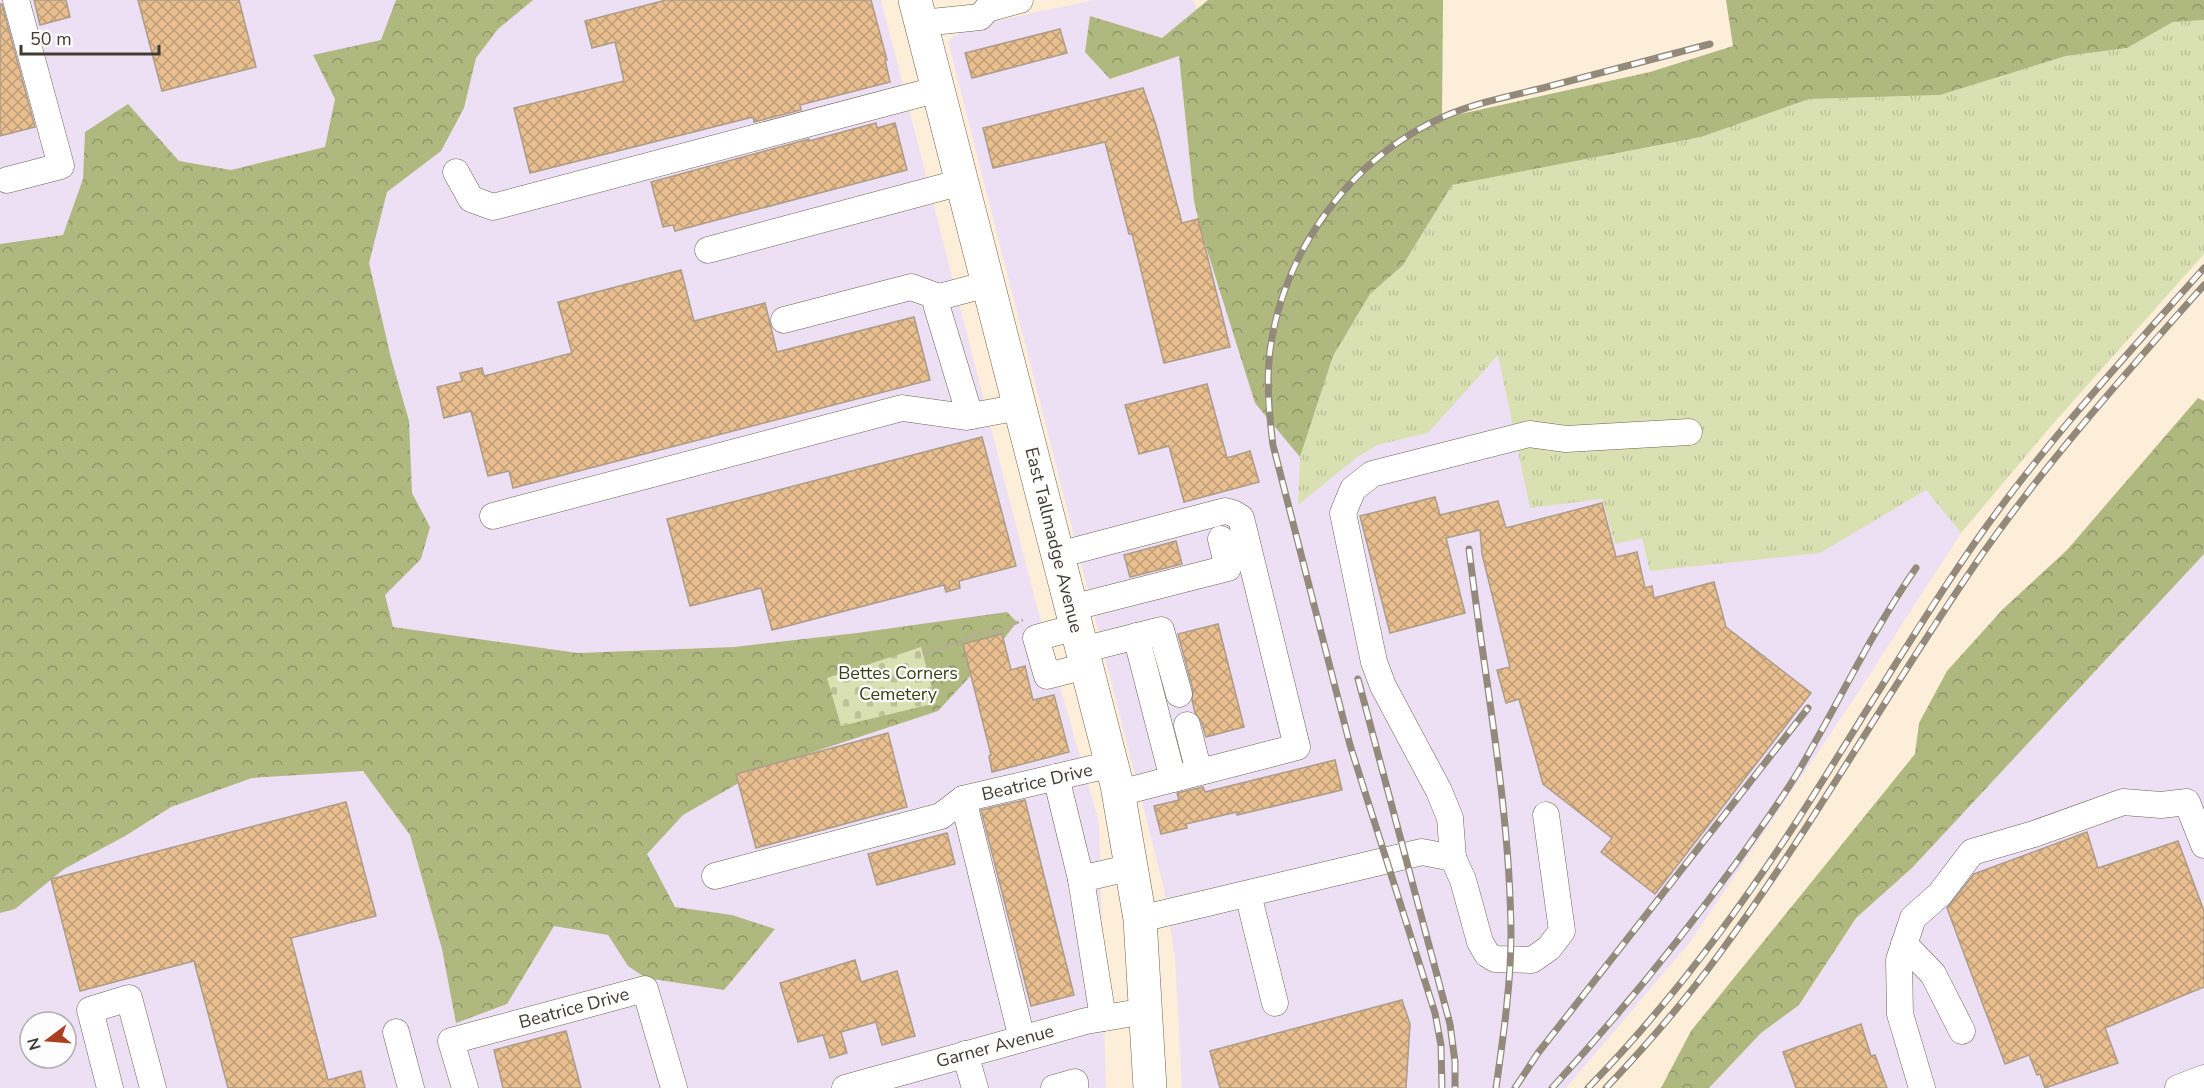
<svg xmlns="http://www.w3.org/2000/svg" width="2204" height="1088" font-family="'Nunito Sans',sans-serif">
  <style>
    .industrial { fill: #eee0f4; fill-rule: evenodd }
    .grass { fill: url(#grass-tufts) }
    .forest { fill: url(#forest-crowns) }
    .cemetery { fill: url(#cemetery-stones) }
    .building { fill: url(#building-cross-hatch); stroke: #ac9c8a; stroke-width: 1.5 }
    .lines { fill: none; stroke-linecap: round; stroke-linejoin: round }
    .minor-casing { stroke: #6f6451; stroke-width: 27 }
    .major-casing { stroke: #6f6451; stroke-width: 34 }
    .path { stroke: #b7ac9b; stroke-width: 3; stroke-dasharray: 4.5 3; stroke-linecap: butt }
    .minor { stroke: #fff; stroke-width: 26 }
    .major { stroke: #fff; stroke-width: 33 }
    .rail-casing { stroke: #938a7c; stroke-width: 7 }
    .rail { stroke: #fdfdfd; stroke-width: 4.5; stroke-dasharray: 14; stroke-linecap: butt }
    .labels { text-anchor: middle; dominant-baseline: central; stroke-width: 4.5; stroke-linejoin: round; paint-order: stroke }
    .street-label { font-size: 18px; fill: #413b33; stroke: #fdfdfd }
    .park-label { font-size: 18px; fill: #3b4115; stroke: #fdfdfd }
  </style>
  <defs>
    <pattern id="grass-tufts" width="24" height="20" patternUnits="userSpaceOnUse" patternTransform="scale(1.5)"><rect width="24" height="20" fill="#d9e1b3"/><path d="M3 7l-1-3M5 7V3M7 7l1-3M15 17l-1-3M17 17v-4M19 17l1-3" fill="none" stroke="#bbc29a"/></pattern>
    <pattern id="forest-crowns" width="20" height="18" patternUnits="userSpaceOnUse" patternTransform="scale(1.5)"><rect width="20" height="18" fill="#afb87f"/><path d="M2 6a3 3 0 1 1 6 0M12 15a3 3 0 1 1 6 0" fill="none" stroke="#909769"/></pattern>
    <pattern id="cemetery-stones" width="16" height="16" patternUnits="userSpaceOnUse" patternTransform="scale(1.5)"><rect width="16" height="16" fill="#d9e1b3"/><path d="M2 7V4a2 2 0 0 1 4 0v3zM10 15v-3a2 2 0 0 1 4 0v3z" fill="#bbc29a"/></pattern>
    <pattern id="building-cross-hatch" width="8" height="8" patternUnits="userSpaceOnUse" patternTransform="scale(1.5)"><rect width="8" height="8" fill="#e9bf90"/><path d="M0 0l8 8M0 8l8-8" fill="none" stroke="#be9c76"/></pattern>
  </defs>
  <rect width="100%" height="100%" fill="#fceed8"/>
  <g class="industrial">
    <path d="M0 0H881L1037 607 1099 822 1106 1088H0ZM30 1022H66V1058H30Z"/>
    <polygon points="1094,0 1193,0 1197,9 1162,39 1090,16 1111,79 1179,56 1194,201 1201,231 1300,456 1333,356 1370,294 1403,265 1452,185 1867,415 1961,533 1857,694 1690,942 1566,1088 1182,1088 1175,958 1164,889 948,41 968,27"/>
    <polygon points="2204,554 2204,1088 1709,1088 1761,1033 1799,1005 1856,918 1912,868"/>
  </g>
  <polygon class="grass" points="2204,20 2204,254 2051,426 1961,533 1926,490 1820,553 1650,571 1642,538 1615,544 1602,499 1530,508 1498,355 1428,433 1377,445 1356,458 1298,505 1300,457 1333,356 1370,294 1403,265 1452,185 1701,137 1809,99 1940,95 2066,56 2127,48 2173,22"/>
  <g class="forest">
    <polygon points="396,0 533,0 498,29 476,58 464,108 441,151 387,192 369,263 391,358 409,421 412,493 430,527 421,559 385,595 393,627 578,653 734,647 857,633 1007,612 1017,622 1000,644 938,711 765,768 683,815 647,854 675,907 732,915 775,929 724,990 646,978 628,966 608,935 554,926 507,1004 456,1023 442,949 410,835 363,771 252,778 171,807 125,836 64,869 15,909 0,913 0,244 63,235 83,179 85,132 128,104 179,161 231,170 325,147 335,99 313,55 381,40"/>
    <polygon points="1208,0 1443,0 1442,118 1650,72 1733,46 1726,0 2204,0 2204,20 2173,22 2127,48 2066,56 1940,95 1809,99 1701,137 1452,185 1403,265 1370,294 1333,356 1300,457 1255,403 1201,231 1194,201 1179,56 1110,79 1085,52 1090,16 1162,38"/>
    <polygon points="2198,398 2204,401 2204,554 1912,868 1856,918 1799,1005 1761,1033 1709,1088 1661,1088 1691,1031 1915,754 1919,723 1947,671 2003,609 2067,550"/>
  </g>
  <polygon class="cemetery" points="921,647 936,703 841,726 827,678"/>
  <g class="building">
    <polygon points="34,0 66,0 70,17 40,25"/>
    <polygon points="138,0 239,0 256,67 162,91"/>
    <polygon points="666,0 871,0 887,60 885,60 890,82 800,105 801,110 754,122 753,117 530,173 514,108 624,81 615,42 592,48 585,21"/>
    <polygon points="0,4 2,4 35,127 0,136"/>
    <polygon points="1060,29 1067,53 972,78 965,53"/>
    <polygon points="1143,88 1156,125 1182,223 1198,219 1230,347 1164,363 1132,234 1129,234 1105,142 993,168 983,128"/>
    <polygon points="876,123 877,128 895,123 907,170 675,231 673,225 663,227 651,182 809,139 809,141"/>
    <polygon points="681,270 694,321 765,303 777,352 914,317 930,380 513,488 509,471 488,476 471,411 444,418 437,387 462,381 460,373 482,368 484,376 572,353 558,302"/>
    <polygon points="1207,384 1227,458 1250,451 1259,482 1184,502 1169,446 1139,454 1125,405"/>
    <polygon points="982,437 1016,566 959,581 960,588 946,592 944,585 772,630 761,588 690,606 667,519"/>
    <polygon points="1435,497 1440,515 1498,501 1506,528 1602,503 1616,557 1637,552 1645,588 1652,586 1654,598 1714,582 1726,627 1811,693 1655,894 1601,852 1612,838 1543,784 1519,699 1506,703 1497,670 1510,667 1482,554 1480,530 1446,538 1465,613 1390,633 1360,516"/>
    <polygon points="1176,541 1182,564 1130,577 1124,555"/>
    <polygon points="1218,624 1244,727 1206,737 1201,721 1195,713 1192,700 1193,690 1178,634"/>
    <polygon points="1002,634 1011,670 1025,666 1033,700 1054,695 1069,752 992,772 989,756 991,755 963,644"/>
    <polygon points="888,733 907,807 756,848 736,774"/>
    <polygon points="1335,760 1342,790 1237,815 1237,812 1186,824 1187,828 1161,834 1154,806 1179,800 1177,793 1203,787 1205,792"/>
    <polygon points="1025,800 1074,995 1031,1006 981,810"/>
    <polygon points="346,802 376,916 291,938 328,1080 361,1071 365,1088 228,1088 194,961 80,991 51,879"/>
    <polygon points="2087,832 2098,868 2178,841 2204,911 2204,987 2105,1028 2118,1063 2045,1088 2040,1074 2037,1075 2029,1055 2005,1064 1947,908 1974,874"/>
    <polygon points="947,833 955,864 877,885 868,854"/>
    <polygon points="855,960 861,982 897,971 915,1036 882,1045 876,1022 841,1032 847,1053 830,1058 823,1035 798,1042 780,983"/>
    <polygon points="1402,1000 1410,1024 1406,1088 1220,1088 1210,1051"/>
    <polygon points="1861,1024 1871,1056 1875,1055 1887,1088 1796,1088 1783,1052"/>
    <polygon points="566,1031 581,1088 503,1088 494,1050"/>
  </g>
  <g class="lines">
    <defs>
      <g id="minor">
        <polyline points="922,23 980,17 987,9 1020,0"/>
        <polyline points="456,172 471,199 493,207 939,89"/>
        <polyline points="7,180 61,166 16,0"/>
        <polyline points="708,250 962,182"/>
        <polyline points="784,320 911,287 939,297"/>
        <polyline points="970,416 936,304 939,297 988,284"/>
        <polyline points="493,516 902,408 966,417 1020,407"/>
        <polyline points="1058,555 1225,511 1233,513 1241,518 1297,747 1119,793"/>
        <polyline points="1071,608 1228,568 1221,539"/>
        <polyline points="1076,627 1036,638 1047,676 1086,666"/>
        <polyline points="1136,636 1173,779"/>
        <polyline points="1082,650 1161,630 1179,694"/>
        <polyline points="1187,725 1199,772"/>
        <polyline points="1056,777 1081,879 1103,1018"/>
        <polyline points="963,799 1022,1039"/>
        <polyline points="1453,858 1450,818 1439,791 1383,686 1374,662 1343,513 1353,489 1372,474 1529,434 1566,439 1689,432"/>
        <polyline points="715,876 941,816 963,799 1112,764"/>
        <polyline points="1081,879 1132,867"/>
        <polyline points="1248,894 1275,1003"/>
        <polyline points="1140,919 1422,852 1453,858 1463,880 1480,942 1487,954 1495,959 1532,960 1549,948 1562,931 1546,815"/>
        <polyline points="1904,944 1933,974 1962,1031"/>
        <polyline points="396,1032 411,1088"/>
        <polyline points="965,1054 975,1088"/>
        <polyline points="110,1088 90,1010 129,998 153,1088"/>
        <polyline points="465,1088 451,1041 645,989 674,1088"/>
        <polyline points="845,1088 1086,1021 1146,1011"/>
        <polyline points="1054,1088 1075,1082 1075,1088"/>
        <polyline points="1922,1088 1900,1014 1899,960 1913,918 1940,894 1972,852 2034,834 2123,802 2161,805 2187,802 2204,845"/>
        <polyline points="2178,1088 2204,1078"/>
      </g>
      <polyline id="major" points="915,0 1117,785 1140,919 1150,1088"/>
    </defs>
    <use href="#minor" class="minor-casing"/>
    <use href="#major" class="major-casing"/>
    <polyline class="path" points="923,654 957,643 978,633 995,632 1023,620"/>
    <use href="#minor" class="minor"/>
    <use href="#major" class="major"/>
    <defs>
      <g id="rail">
        <path d="M1469 549C1484 676 1510 806 1511 934 1511 985 1503 1038 1496 1088"/>
        <polyline points="1358,679 1450,1024 1455,1062 1455,1088"/>
        <path d="M1442 1088 1441 1045 1435 1013 1350 745 1273 445C1269 414 1266 382 1270 351 1283 251 1351 158 1443 117 1475 103 1510 96 1543 88 1599 73 1654 59 1710 44"/>
        <polyline points="1515,1088 1538,1053 1808,708"/>
        <path d="M1552 1088C1619 1015 1681 939 1739 859 1759 830 1780 802 1798 772 1838 704 1871 633 1916 568"/>
        <path d="M1588 1088C1666 1008 1734 918 1795 824 1856 730 1912 633 1976 541 2044 444 2126 356 2204 268"/>
        <path d="M1606 1088C1647 1045 1685 1001 1720 953 1815 824 1892 684 1983 553 2050 458 2127 372 2204 285"/>
      </g>
    </defs>
    <use href="#rail" class="rail-casing"/>
    <use href="#rail" class="rail"/>
  </g>
  <g class="labels">
    <g class="street-label">
      <text transform="translate(1054 540) rotate(76)">East Tallmadge Avenue</text>
      <text transform="translate(1037 782) rotate(-13)">Beatrice Drive</text>
      <text transform="translate(574 1008) rotate(-15)">Beatrice Drive</text>
      <text transform="translate(995 1046) rotate(-15)">Garner Avenue</text>
    </g>
    <g class="park-label">
      <text x="898" y="673">Bettes Corners<tspan x="898" dy="21">Cemetery</tspan></text>
    </g>
  </g>
  <g transform="translate(48 1040) rotate(254)"><circle r="28" fill="#fdfdfd" stroke="#b2afac" stroke-width="1.5"/>
  <path d="M0-4.5L10 22L0 15L-10 22Z" fill="#a84121"/>
  <text y="-9" font-size="16" font-weight="bold" text-anchor="middle" fill="#413b33">N</text>
  </g>
  <path d="M21 45v9h138v-9" fill="none" stroke="#413b33" stroke-width="3"/>
  <text x="30" y="45" font-size="18" fill="#413b33" stroke="#fdfdfd" stroke-width="4.5" paint-order="stroke">50 m</text>
</svg>
